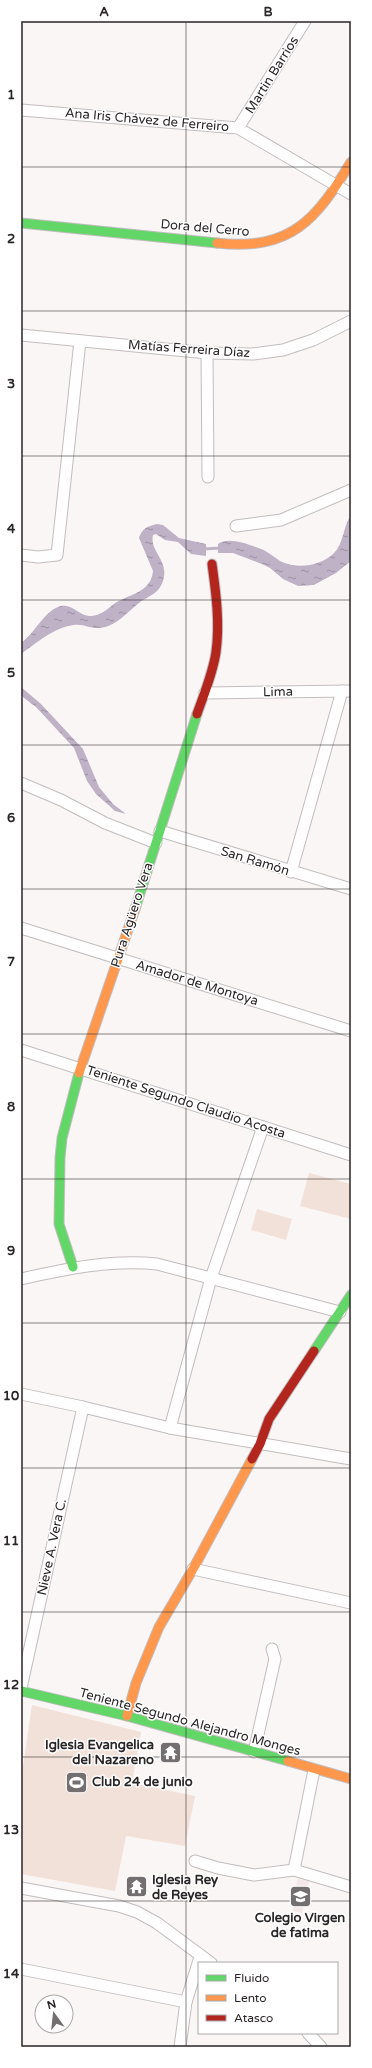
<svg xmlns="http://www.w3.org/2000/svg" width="372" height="2068" font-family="'Varela Round',sans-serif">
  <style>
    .built { fill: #f4e7ea }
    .pitch { fill: #f2e1d8 }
    .water { fill: url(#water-ripples) }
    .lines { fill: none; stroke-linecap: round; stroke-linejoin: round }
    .stream { stroke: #bfb1c6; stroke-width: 3 }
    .street-casing { stroke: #c2bdbe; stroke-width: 13 }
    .fast-casing { stroke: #c2bdbe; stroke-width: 11 }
    .slow-casing { stroke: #c2bdbe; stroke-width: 11 }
    .jam-casing { stroke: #c2bdbe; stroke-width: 11 }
    .street { stroke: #fefefe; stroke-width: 11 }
    .fast { stroke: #63d668; stroke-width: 9 }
    .slow { stroke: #ff974d; stroke-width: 9 }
    .jam { stroke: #b3261e; stroke-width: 9 }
    .grid { fill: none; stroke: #2a2527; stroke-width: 1; stroke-opacity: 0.55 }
    .labels { text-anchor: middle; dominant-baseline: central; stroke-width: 3; stroke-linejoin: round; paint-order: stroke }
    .street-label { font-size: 13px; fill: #2a2527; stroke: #fff }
    .poi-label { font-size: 13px; font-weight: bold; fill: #2a2527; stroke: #fff; text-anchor: start }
    .neatline { fill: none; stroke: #2a2527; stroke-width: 1.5 }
    .grid-label { font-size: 13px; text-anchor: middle; font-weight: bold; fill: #2a2527 }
  </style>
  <defs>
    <pattern id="water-ripples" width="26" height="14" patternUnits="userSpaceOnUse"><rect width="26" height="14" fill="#bfb1c6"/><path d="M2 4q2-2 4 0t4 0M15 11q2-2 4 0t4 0" fill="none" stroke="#9b90a1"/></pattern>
  </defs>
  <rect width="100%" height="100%" fill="#fbf6f6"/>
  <polygon class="built" points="297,1879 309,1881 302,1913 293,1911"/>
  <g class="pitch">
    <polygon points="309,1173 351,1184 351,1219 300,1206"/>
    <polygon points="257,1209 292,1219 286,1240 251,1230"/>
    <polygon points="32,1705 141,1732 132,1783 195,1796 185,1846 126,1836 115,1891 21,1874 21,1780"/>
  </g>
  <g class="water">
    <path d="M351 515V561L336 573 314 585 298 586 283 579 270 568 262 564 233 553H218V544C228 536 250 545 261 549 269 552 275 558 282 562 298 569 321 566 334 553 344 543 343 526 351 515Z"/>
    <path d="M157 524 163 525 179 538 206 544V556L191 554 178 542 165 540 156 534 153 535C149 551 170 561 163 581 158 595 149 595 139 603 127 612 115 628 98 628 86 628 83 622 68 626 51 630 35 644 21 654V643C35 633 43 613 58 607 72 602 77 615 89 616 105 616 109 605 121 600 135 593 151 590 153 571L139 538C142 528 148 526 157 524Z"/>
    <polygon points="21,687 41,704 83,749 99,787 113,804 126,814 115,811 96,794 87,781 74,748 36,707 24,698 21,694"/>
  </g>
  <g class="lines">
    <polyline class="stream" points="203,549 221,548"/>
    <defs>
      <g id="street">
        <polyline points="21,110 238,128 351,194"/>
        <polyline points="238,128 305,21"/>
        <polyline points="21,335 207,353 253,354 283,350 313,340 351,321"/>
        <polyline points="207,353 208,477"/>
        <polyline points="236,526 281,520 351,490"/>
        <polyline points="21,555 38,557 57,555 80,341"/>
        <polyline points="205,693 351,691"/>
        <polyline points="21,783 61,800 105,823 156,843"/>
        <polyline points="160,831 351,889"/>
        <polyline points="291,872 342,691"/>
        <polyline points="21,928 351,1031"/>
        <polyline points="21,1050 351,1155"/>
        <path d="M21 1279C65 1269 112 1259 157 1264L340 1312"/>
        <polyline points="21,1394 83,1407 170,1428 351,1459"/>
        <polyline points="170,1428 211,1278 263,1127"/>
        <polyline points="193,1569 351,1603"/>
        <polyline points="21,1688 83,1407"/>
        <polyline points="254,1752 275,1659 272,1649"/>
        <polyline points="195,1861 218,1868 254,1875 294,1870 351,1887"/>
        <polyline points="294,1870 314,1770"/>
        <polyline points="21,1888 119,1906 137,1912 157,1923 211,1963"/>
        <polyline points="21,1969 186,2002"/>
        <polyline points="308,2033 321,2047"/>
        <polyline points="180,2047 186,2002 200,1957"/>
      </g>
      <g id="fast">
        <polyline points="21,223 217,243"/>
        <polyline points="135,909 197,714"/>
        <polyline points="73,1267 59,1224 60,1158 62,1138 79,1073"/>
        <polyline points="314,1351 351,1295"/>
        <polyline points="21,1691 127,1716 288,1761"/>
      </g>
      <g id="slow">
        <path d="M217 243C291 251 316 220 351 162"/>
        <polyline points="79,1073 135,909"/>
        <polyline points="127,1716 136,1683 159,1627 193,1569 252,1459"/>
        <polyline points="288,1761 351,1779"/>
      </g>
      <g id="jam">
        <path d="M197 714C204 694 213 673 216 652 220 623 216 593 212 564"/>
        <polyline points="252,1459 260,1444 269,1419 314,1351"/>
      </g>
    </defs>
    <use href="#street" class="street-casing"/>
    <use href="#fast" class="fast-casing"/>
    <use href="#slow" class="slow-casing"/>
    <use href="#jam" class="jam-casing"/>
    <use href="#street" class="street"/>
    <use href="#fast" class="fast"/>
    <use href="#slow" class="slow"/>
    <use href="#jam" class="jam"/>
  </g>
  <path class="grid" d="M186 21V2047M21 167H351M21 311H351M21 456H351M21 600H351M21 745H351M21 889H351M21 1034H351M21 1179H351M21 1323H351M21 1468H351M21 1612H351M21 1757H351M21 1901H351"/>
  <defs>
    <symbol id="temple-square" viewBox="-11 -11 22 22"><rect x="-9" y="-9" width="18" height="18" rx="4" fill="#736e6f" stroke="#fff"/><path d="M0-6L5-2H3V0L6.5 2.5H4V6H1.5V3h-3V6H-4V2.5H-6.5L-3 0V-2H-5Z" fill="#fff"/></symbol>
    <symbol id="stadium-square" viewBox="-11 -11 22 22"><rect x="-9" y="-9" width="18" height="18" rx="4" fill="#736e6f" stroke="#fff"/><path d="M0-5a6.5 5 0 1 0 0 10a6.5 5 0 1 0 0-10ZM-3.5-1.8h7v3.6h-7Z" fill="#fff"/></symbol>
    <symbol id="school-square" viewBox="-11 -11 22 22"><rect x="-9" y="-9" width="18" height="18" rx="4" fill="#736e6f" stroke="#fff"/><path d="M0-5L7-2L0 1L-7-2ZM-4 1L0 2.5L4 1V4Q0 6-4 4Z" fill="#fff"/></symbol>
  </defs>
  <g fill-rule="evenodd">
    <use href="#temple-square" x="158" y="1740" width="25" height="25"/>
    <use href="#stadium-square" x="64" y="1770" width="25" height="25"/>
    <use href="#temple-square" x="124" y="1874" width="25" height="25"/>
    <use href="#school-square" x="288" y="1884" width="25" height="25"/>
  </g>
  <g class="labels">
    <g class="street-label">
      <text transform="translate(272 75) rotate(-58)">Martin Barrios</text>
      <text transform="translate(147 120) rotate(5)">Ana Iris Chávez de Ferreiro</text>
      <text transform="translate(205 228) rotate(5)">Dora del Cerro</text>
      <text transform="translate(189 349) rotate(4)">Matías Ferreira Díaz</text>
      <text transform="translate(278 692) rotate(-1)">Lima</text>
      <text transform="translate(255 861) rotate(17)">San Ramón</text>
      <text transform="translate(132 915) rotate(-72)">Pura Agüero Vera</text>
      <text transform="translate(197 983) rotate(17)">Amador de Montoya</text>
      <text transform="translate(186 1102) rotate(18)">Teniente Segundo Claudio Acosta</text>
      <text transform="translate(52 1547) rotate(-78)">Nieve A. Vera C.</text>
      <text transform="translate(190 1722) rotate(15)">Teniente Segundo Alejandro Monges</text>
    </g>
    <g class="poi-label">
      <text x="154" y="1745" text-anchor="end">Iglesia Evangelica<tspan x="154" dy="15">del Nazareno</tspan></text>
      <text x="92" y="1782">Club 24 de junio</text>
      <text x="152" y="1880">Iglesia Rey<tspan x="152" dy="15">de Reyes</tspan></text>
      <text x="300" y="1918" text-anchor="middle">Colegio Virgen<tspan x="300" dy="15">de fatima</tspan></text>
    </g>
  </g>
  <rect width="372" height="2068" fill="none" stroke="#ffffff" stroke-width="44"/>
  <rect x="198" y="1962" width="140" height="72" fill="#ffffff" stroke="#aaa8a9"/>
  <rect x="206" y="1975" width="20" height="6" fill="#63d668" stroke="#aaa8a9"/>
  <text x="234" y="1982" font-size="12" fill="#2a2527">Fluido</text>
  <rect x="206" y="1995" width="20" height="6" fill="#ff974d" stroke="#aaa8a9"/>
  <text x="234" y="2002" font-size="12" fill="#2a2527">Lento</text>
  <rect x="206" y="2015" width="20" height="6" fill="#b3261e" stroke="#aaa8a9"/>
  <text x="234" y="2022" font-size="12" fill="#2a2527">Atasco</text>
  <g transform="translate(54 2014) rotate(345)"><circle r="19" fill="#ffffff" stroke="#aaa8a9"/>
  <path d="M0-3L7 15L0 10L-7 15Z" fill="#736e6f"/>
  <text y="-6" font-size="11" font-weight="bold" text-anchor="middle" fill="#2a2527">N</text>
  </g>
  <rect x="22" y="22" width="328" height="2024" class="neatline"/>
  <g class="grid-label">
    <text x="104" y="16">A</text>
    <text x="268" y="16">B</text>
    <text x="11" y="99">1</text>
    <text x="11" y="243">2</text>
    <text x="11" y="388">3</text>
    <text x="11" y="533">4</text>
    <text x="11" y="677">5</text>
    <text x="11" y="822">6</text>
    <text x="11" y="966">7</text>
    <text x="11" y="1111">8</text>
    <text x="11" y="1255">9</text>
    <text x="11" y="1400">10</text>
    <text x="11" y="1545">11</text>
    <text x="11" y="1689">12</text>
    <text x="11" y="1834">13</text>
    <text x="11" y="1978">14</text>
  </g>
</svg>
